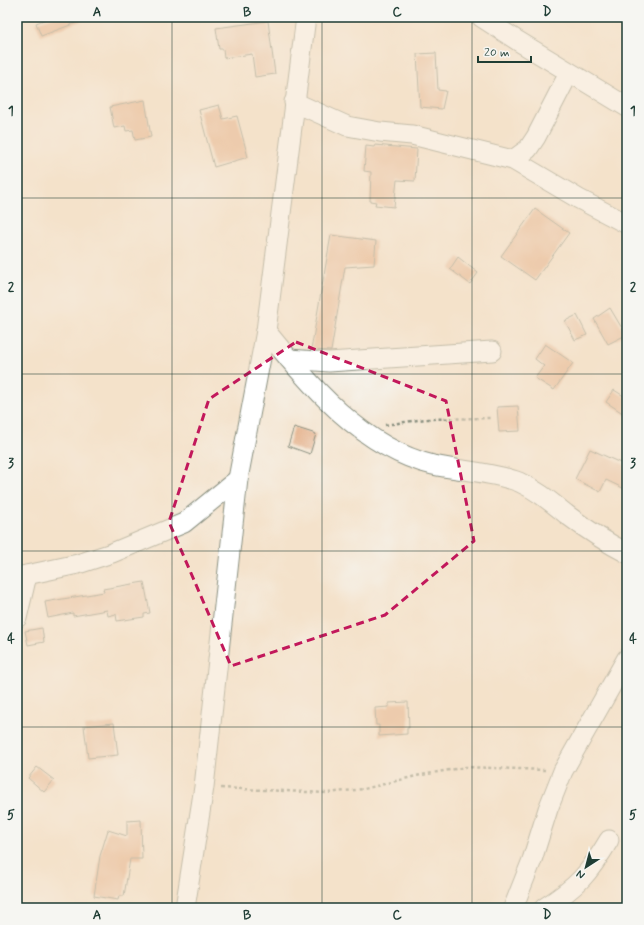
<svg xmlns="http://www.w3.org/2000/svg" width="644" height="925" font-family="Mynerve,sans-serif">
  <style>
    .building { fill: #e5b089 }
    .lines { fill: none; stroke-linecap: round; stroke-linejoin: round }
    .street-casing { stroke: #8a9080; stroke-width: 21 }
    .path { stroke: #8a9080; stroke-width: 2.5; stroke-dasharray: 3 3; stroke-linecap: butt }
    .street { stroke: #fff; stroke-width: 19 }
    .marked { fill: none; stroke: #c2185b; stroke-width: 3; stroke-dasharray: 8 5; stroke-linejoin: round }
    .grid { fill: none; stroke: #1f3d34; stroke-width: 1; stroke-opacity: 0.55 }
    .neatline { fill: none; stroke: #1f3d34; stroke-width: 1.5 }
    .grid-label { font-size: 13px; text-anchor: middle; font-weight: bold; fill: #1f3d34 }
  </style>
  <rect width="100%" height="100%" fill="#f6f6f2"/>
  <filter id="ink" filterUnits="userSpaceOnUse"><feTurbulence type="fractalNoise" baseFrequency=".025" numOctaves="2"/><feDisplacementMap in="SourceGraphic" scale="8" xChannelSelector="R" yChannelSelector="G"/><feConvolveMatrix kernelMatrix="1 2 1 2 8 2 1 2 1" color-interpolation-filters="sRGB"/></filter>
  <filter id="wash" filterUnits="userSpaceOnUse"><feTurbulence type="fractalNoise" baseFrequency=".012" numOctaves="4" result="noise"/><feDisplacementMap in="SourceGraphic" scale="16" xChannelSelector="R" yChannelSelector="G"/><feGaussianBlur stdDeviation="0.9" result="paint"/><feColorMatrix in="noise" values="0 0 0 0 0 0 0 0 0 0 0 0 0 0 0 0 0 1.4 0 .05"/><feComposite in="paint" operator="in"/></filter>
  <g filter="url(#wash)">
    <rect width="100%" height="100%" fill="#f4e2cb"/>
    <g id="blocks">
      <g class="building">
        <polygon points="52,17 89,17 89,18 41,36 36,23"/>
        <polygon points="268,21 275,74 255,77 252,54 224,58 223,49 219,49 216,28"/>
        <polygon points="436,53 438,90 446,91 442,109 420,107 417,54"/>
        <polygon points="145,100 151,137 135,140 133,130 126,131 125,126 114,128 110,107"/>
        <polygon points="219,105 223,119 237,116 248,157 214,167 199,110"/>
        <polygon points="375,145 417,149 415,181 397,180 394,207 375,205 376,202 370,201 371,172 364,171 366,146 374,147"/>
        <polygon points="535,209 569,233 535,280 501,256"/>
        <polygon points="331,235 376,241 374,265 345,267 331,351 311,350"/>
        <polygon points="458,257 478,273 470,284 450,269"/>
        <polygon points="610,308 626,335 608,344 594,319"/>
        <polygon points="577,315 587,335 575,340 565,321"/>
        <polygon points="545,344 573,363 554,390 535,378 544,366 535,359"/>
        <polygon points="614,390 627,398 627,416 606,402"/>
        <polygon points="518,406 520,431 499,432 497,407"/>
        <polygon points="294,427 316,434 310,454 288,446"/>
        <polygon points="590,449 627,466 627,490 606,480 600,492 575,479"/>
        <polygon points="144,582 150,613 144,614 144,617 117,621 116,614 108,616 107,610 73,616 73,613 48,618 45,602 104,592 103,589"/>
        <polygon points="42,628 44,642 28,645 25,631"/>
        <polygon points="408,702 409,728 407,728 407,734 379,736 379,725 376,725 375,708 389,707 389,703"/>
        <polygon points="114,723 118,755 88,758 84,726"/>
        <polygon points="37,767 54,780 44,792 28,778"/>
        <polygon points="141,820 142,859 130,859 124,896 119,896 118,900 94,896 100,856 108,830 127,836 127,821"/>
      </g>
    </g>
  </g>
  <g filter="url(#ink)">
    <use href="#blocks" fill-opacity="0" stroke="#8a9080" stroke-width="1"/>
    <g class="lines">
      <defs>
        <g id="street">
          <polyline points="481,17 518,41 627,107"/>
          <polyline points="294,102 347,126 380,132 412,135 513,160 579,199 627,224"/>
          <polyline points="513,160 528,149 536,137 569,73"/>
          <path d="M266 331C310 385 362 448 433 465 461 471 492 472 519 482 537 490 551 502 566 514 586 529 605 542 627 553"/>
          <polyline points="289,359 329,362 492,351"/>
          <polyline points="17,577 78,564 112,553 184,523 238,479"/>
          <polyline points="17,618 27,575"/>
          <polyline points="185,908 204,787 238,479 266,331 306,17"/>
          <polyline points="513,908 532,860 548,809 563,771 627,658"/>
          <path d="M544 908C577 887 589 874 609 840"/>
        </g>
      </defs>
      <use href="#street" class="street-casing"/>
      <g class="path">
        <polyline points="385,425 425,419 492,418"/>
        <polyline points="221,788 327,793 364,789 416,776 466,767 545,770"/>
      </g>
      <use href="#street" class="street"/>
    </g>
  </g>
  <path d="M0 0H644V925H0ZM296 342 446 401 474 541 385 615 231 666 169 522 209 399Z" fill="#f4e2cb" fill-opacity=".55" fill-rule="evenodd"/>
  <path class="marked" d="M296 342 446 401 474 541 385 615 231 666 169 522 209 399Z"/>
  <path class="grid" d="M172 17V908M322 17V908M472 17V908M17 198H627M17 374H627M17 551H627M17 727H627"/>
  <rect width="644" height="925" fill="none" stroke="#f6f6f2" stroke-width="44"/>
  <g transform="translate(586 867) rotate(216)" stroke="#f6f6f2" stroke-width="3" paint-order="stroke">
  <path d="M0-3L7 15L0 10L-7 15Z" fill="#1f3d34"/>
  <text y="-6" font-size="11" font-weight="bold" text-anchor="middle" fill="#1f3d34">N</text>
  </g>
  <path d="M478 56v6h53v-6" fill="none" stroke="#1f3d34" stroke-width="2"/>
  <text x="484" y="56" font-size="12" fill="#1f3d34" stroke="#f6f6f2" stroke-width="3" paint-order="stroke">20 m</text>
  <rect x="22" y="22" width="600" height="881" class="neatline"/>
  <g class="grid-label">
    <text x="97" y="16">A</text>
    <text x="247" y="16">B</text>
    <text x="397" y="16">C</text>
    <text x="547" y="16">D</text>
    <text x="11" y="115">1</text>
    <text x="633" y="115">1</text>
    <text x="11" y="291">2</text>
    <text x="633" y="291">2</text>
    <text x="11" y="467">3</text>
    <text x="633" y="467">3</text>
    <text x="11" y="643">4</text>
    <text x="633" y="643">4</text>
    <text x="11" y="819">5</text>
    <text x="633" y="819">5</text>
    <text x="97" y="919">A</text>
    <text x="247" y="919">B</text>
    <text x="397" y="919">C</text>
    <text x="547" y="919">D</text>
  </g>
</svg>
